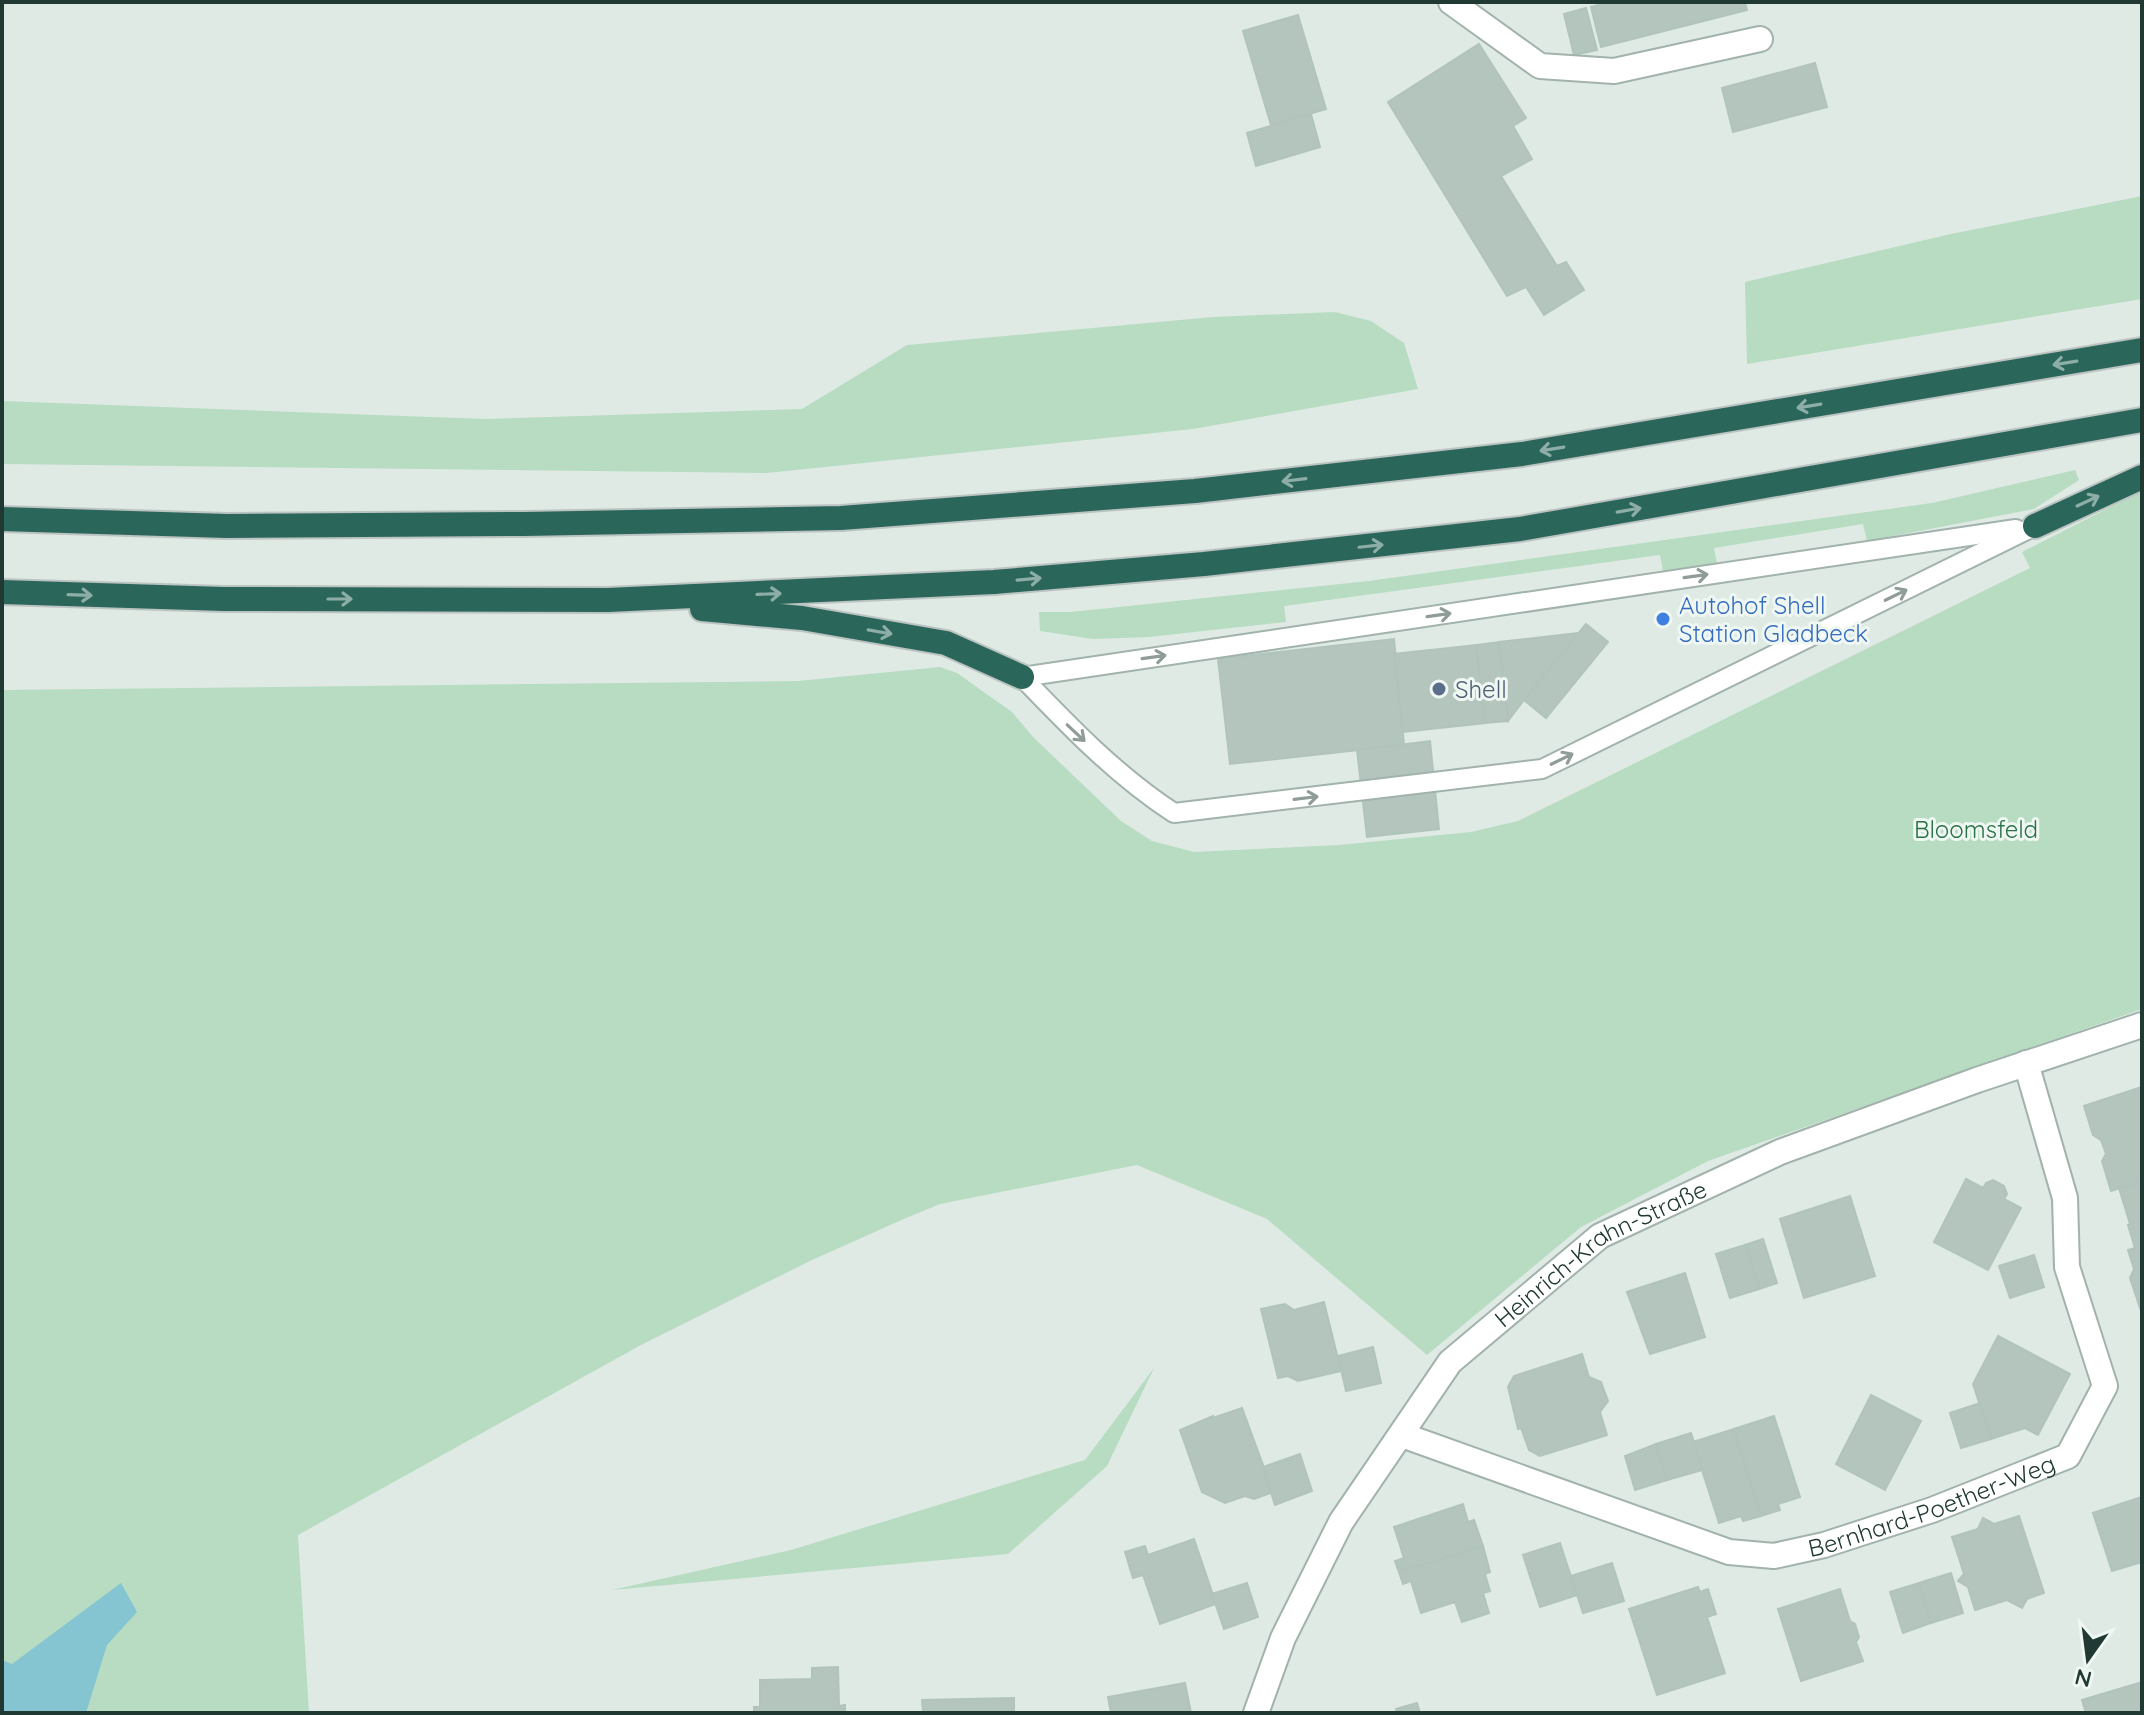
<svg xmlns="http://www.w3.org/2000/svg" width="2144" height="1715" font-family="Quicksand,sans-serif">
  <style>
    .green { fill: #b7dcc1 }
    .water { fill: #85c4d1 }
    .building { fill: #b4c5be; stroke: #b1c4bc; stroke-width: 2 }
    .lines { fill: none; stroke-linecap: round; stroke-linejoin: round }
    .service-casing { stroke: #a2b2ac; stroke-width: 22 }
    .minor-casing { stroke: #a2b2ac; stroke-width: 28 }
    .motorway-casing { stroke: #bcc4c2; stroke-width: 28 }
    .service { stroke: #fff; stroke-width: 18 }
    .minor { stroke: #fff; stroke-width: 24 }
    .motorway { stroke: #2b665b; stroke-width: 24 }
    .oneway { stroke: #8daea7 }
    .oneway2 { stroke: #909c99 }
    .shop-dot { fill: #3f7fe0; stroke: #eff7f3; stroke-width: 3 }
    .service-dot { fill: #5c6f8a; stroke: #eff7f3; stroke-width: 3 }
    .labels { text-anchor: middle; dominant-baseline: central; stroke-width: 6; stroke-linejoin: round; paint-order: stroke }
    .shop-label { font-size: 24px; fill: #366cbe; stroke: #eff7f3; text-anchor: start }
    .service-label { font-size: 24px; fill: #4e5e75; stroke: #eff7f3; text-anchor: start }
    .park-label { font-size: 24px; fill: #2a7146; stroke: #eff7f3 }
    .street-label { font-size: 24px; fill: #203a33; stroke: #eff7f3 }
  </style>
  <rect width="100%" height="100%" fill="#dfeae5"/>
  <g class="green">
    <polygon points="2142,196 2142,299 1747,364 1745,282 1951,234"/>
    <polygon points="1335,312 1371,321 1404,343 1418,389 1193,429 767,473 2,464 2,401 485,419 802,409 907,345 1213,317"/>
    <polygon points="2075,470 2079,480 2034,509 1867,541 1863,524 1714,548 1717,564 1663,571 1660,555 1284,606 1286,622 1149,637 1093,639 1040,631 1039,612 1071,612 1369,581 1932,503"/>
    <polygon points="2142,491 2142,1009 1708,1161 1581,1227 1427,1355 1267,1219 1137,1165 940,1204 906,1218 812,1260 641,1345 298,1535 309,1713 2,1713 2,690 798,681 940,667 957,673 1012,712 1033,737 1121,821 1152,841 1194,852 1339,845 1471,832 1518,821 2030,568 2022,552"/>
    <polygon points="1154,1368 1107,1466 1008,1554 612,1590 791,1550 1085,1460"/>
  </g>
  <polygon class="water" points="121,1583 137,1612 107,1645 86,1713 2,1713 2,1660 12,1664"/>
  <g class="building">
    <polygon points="1609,2 1745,2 1747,10 1601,47 1591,7"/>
    <polygon points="1586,8 1597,50 1574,55 1564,14"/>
    <polygon points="1298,15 1326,109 1271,125 1243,31"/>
    <polygon points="1479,44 1526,118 1513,126 1532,159 1501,176 1557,266 1566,262 1584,290 1544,315 1526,287 1507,296 1388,102"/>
    <polygon points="1815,63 1827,107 1733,132 1722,88"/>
    <polygon points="1311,114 1320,147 1256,166 1247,133"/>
    <polygon points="1586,624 1608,642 1546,718 1524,700"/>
    <polygon points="1578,633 1524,700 1508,721 1499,642"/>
    <polygon points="1394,639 1404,745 1230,764 1218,659"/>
    <polygon points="1499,642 1508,721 1485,723 1476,645"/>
    <polygon points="1476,645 1485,723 1403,732 1394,654"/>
    <polygon points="1430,741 1439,829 1367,837 1357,750"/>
    <polygon points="2142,1087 2142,1181 2111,1191 2102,1161 2106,1154 2101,1140 2093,1135 2084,1106"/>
    <polygon points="1966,1179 1983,1188 1986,1183 1993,1180 2004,1186 2007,1194 2004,1199 2021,1208 1988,1270 1934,1242"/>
    <polygon points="2142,1181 2142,1220 2130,1224 2119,1188"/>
    <polygon points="1850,1196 1875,1276 1804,1298 1780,1219"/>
    <polygon points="2142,1220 2142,1246 2135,1248 2128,1225"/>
    <polygon points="1763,1239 1777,1283 1759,1289 1745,1245"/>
    <polygon points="1745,1245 1759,1289 1730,1298 1716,1254"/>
    <polygon points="2142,1246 2142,1314 2130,1278 2134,1269 2128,1250"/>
    <polygon points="2034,1255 2044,1287 2010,1298 1999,1266"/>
    <polygon points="1685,1273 1705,1337 1650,1354 1627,1292"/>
    <polygon points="1324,1302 1341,1371 1298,1381 1288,1376 1278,1378 1261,1309 1285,1304 1294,1310"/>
    <polygon points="1998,1336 2070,1374 2038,1435 2025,1428 1991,1439 1973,1384"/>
    <polygon points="1373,1347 1381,1383 1346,1391 1338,1356"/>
    <polygon points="1582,1354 1589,1377 1601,1382 1608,1401 1600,1412 1607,1435 1540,1456 1529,1450 1521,1428 1518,1429 1508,1387 1514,1376"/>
    <polygon points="1871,1395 1921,1421 1885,1490 1836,1464"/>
    <polygon points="1980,1403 1991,1439 1961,1448 1950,1413"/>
    <polygon points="1242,1408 1273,1492 1254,1499 1245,1496 1225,1503 1202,1492 1180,1430 1213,1416 1213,1418"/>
    <polygon points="1774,1416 1800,1497 1778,1504 1780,1510 1761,1516 1734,1429"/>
    <polygon points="1734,1429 1761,1516 1743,1521 1741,1516 1719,1523 1693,1442"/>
    <polygon points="1691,1433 1702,1470 1667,1480 1656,1444"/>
    <polygon points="1656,1444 1667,1480 1635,1490 1625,1456"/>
    <polygon points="1300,1454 1312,1491 1275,1505 1263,1467"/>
    <polygon points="2142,1497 2142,1562 2112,1571 2093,1513"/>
    <polygon points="1463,1504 1468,1522 1474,1520 1483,1546 1399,1572 1395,1561 1404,1558 1394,1527"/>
    <polygon points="2019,1516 2044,1593 2027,1599 2022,1608 2007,1600 1975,1610 1968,1587 1958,1581 1964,1574 1952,1537 1978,1529 1983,1518 1994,1524"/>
    <polygon points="1194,1539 1216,1604 1160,1624 1143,1575 1133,1578 1125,1552 1145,1546 1148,1555"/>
    <polygon points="1560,1543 1577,1595 1540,1607 1523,1555"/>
    <polygon points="1483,1546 1490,1572 1485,1574 1490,1591 1483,1593 1489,1613 1462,1622 1455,1602 1421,1613 1411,1581 1403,1584 1399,1572"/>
    <polygon points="1612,1563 1624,1601 1583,1613 1571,1576"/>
    <polygon points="1951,1573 1963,1613 1931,1623 1919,1583"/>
    <polygon points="1247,1583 1258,1617 1224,1629 1212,1594"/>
    <polygon points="1919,1583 1931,1623 1903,1633 1890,1592"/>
    <polygon points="1698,1587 1700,1592 1708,1589 1716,1614 1707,1617 1725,1673 1657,1695 1629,1609"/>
    <polygon points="1840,1589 1850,1621 1855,1624 1859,1637 1856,1642 1863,1661 1801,1681 1778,1609"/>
    <polygon points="838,1667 839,1706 845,1705 845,1713 754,1713 754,1707 760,1707 760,1680 812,1679 812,1668"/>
    <polygon points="2142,1682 2142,1713 2086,1713 2082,1700"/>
    <polygon points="1185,1683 1191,1713 1111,1713 1108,1697"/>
    <polygon points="1014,1698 1014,1713 923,1713 922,1700"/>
    <polygon points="1417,1703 1420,1713 1397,1713 1396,1709"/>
  </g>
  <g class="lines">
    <defs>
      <g id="service">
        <path d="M1022 677C1069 726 1117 776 1174 813L1542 769 2035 526"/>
        <polyline points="1022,677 2016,529"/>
      </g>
      <g id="minor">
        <polyline points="1451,2 1540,66 1614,71 1760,39"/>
        <path id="s1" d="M1402 1435 1729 1552 1774 1556 1824 1545 1932 1510 2068 1456 2105 1386 2067 1267 2065 1198 2026 1063"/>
        <path id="s2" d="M1256 1713 1283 1638 1341 1522 1450 1362 1600 1236 1780 1152 1977 1080 2142 1025"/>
      </g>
      <g id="motorway">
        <polyline points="2,519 227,526 524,524 841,518 1195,491 1522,454 2142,350"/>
        <polyline points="2035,526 2142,477"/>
        <polyline points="2,592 224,599 608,600 994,582 1204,564 1520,529 2142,420"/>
        <polyline points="702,609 802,618 946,643 1022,677"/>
      </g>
    </defs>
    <use href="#service" class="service-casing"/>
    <use href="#minor" class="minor-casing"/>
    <use href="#motorway" class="motorway-casing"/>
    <use href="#service" class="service"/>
    <use href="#minor" class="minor"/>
    <use href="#motorway" class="motorway"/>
  </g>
  <defs><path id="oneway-shaft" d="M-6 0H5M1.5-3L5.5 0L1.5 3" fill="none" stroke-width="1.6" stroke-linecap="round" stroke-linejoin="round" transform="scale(2)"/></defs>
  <g class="oneway">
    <use href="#oneway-shaft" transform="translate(2065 363) rotate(171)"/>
    <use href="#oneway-shaft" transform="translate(1809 406) rotate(171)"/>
    <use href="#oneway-shaft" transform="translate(1552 449) rotate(171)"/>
    <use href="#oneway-shaft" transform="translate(1294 480) rotate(173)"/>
    <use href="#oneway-shaft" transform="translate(2088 501) rotate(-25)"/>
    <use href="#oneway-shaft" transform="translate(1629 510) rotate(-10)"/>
    <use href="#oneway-shaft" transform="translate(1371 546) rotate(-6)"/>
    <use href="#oneway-shaft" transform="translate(1029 579) rotate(-5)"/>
    <use href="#oneway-shaft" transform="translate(769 594) rotate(-2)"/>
    <use href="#oneway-shaft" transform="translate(80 595) rotate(2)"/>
    <use href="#oneway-shaft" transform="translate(340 599)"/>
    <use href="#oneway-shaft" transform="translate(880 632) rotate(10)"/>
  </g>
  <g class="oneway2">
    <use href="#oneway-shaft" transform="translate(1696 576) rotate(-8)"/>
    <use href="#oneway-shaft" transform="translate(1896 595) rotate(-26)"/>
    <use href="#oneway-shaft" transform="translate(1439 615) rotate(-8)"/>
    <use href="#oneway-shaft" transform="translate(1154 657) rotate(-8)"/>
    <use href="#oneway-shaft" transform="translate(1076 733) rotate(43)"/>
    <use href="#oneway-shaft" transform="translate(1562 759) rotate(-26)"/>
    <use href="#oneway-shaft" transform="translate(1306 798) rotate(-7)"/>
  </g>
  <circle class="shop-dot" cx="1663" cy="619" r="8"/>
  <circle class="service-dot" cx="1439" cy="689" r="8"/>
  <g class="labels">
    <g class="shop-label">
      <text x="1679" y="605">Autohof Shell<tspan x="1679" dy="28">Station Gladbeck</tspan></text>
    </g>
    <g class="service-label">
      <text x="1455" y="689">Shell</text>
    </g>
    <g class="park-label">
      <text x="1976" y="829">Bloomsfeld</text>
    </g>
    <g class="street-label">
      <text stroke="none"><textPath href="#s2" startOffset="590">Heinrich-Krahn-Straße</textPath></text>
      <text stroke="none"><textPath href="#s1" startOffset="558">Bernhard-Poether-Weg</textPath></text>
    </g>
  </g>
  <rect width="2144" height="1715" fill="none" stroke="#203a33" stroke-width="8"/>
  <g transform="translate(2088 1659) rotate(194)" stroke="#eff7f3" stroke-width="6" paint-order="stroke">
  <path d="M0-6L14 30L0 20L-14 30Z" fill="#203a33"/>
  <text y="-12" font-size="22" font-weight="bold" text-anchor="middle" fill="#203a33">N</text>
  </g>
</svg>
